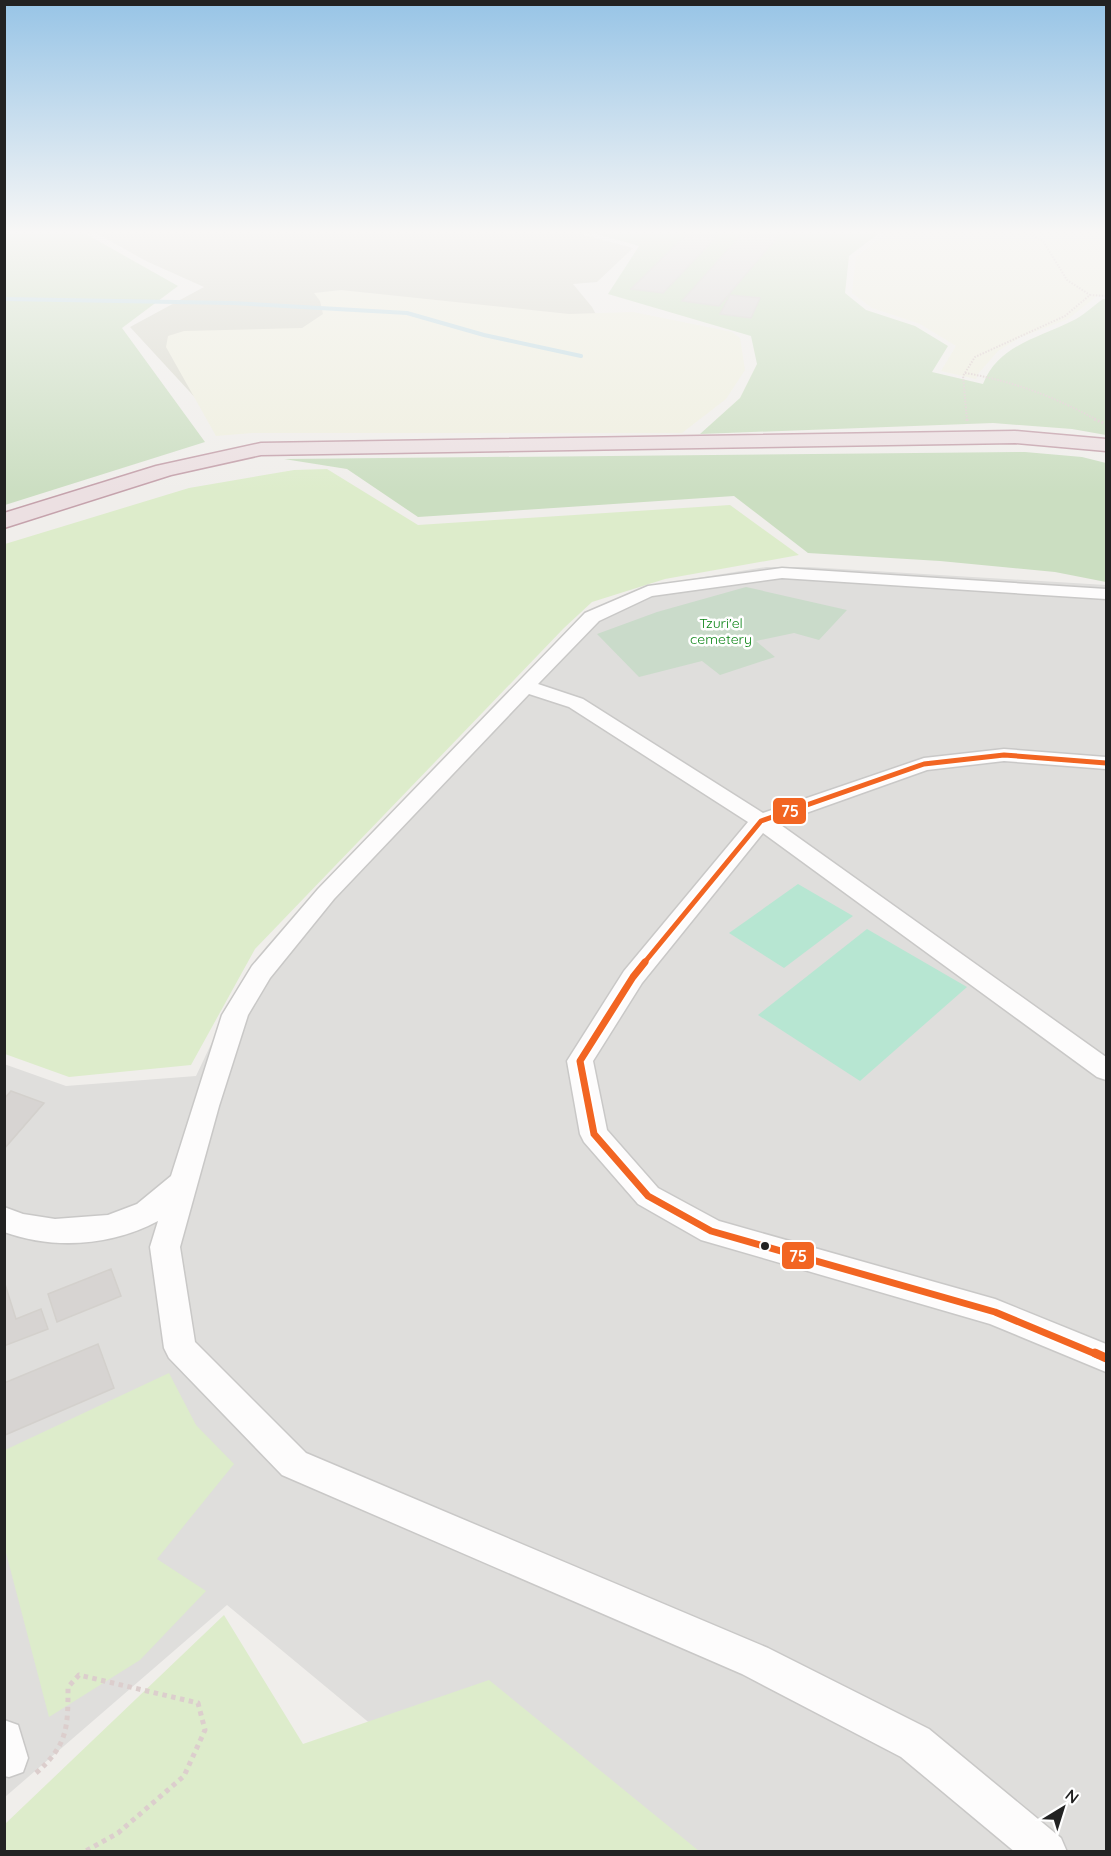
<svg xmlns="http://www.w3.org/2000/svg" width="1111" height="1856" font-family="Quicksand,sans-serif">
  <style>
    .residential { fill: #dfdedc }
    .construction { fill: #d9d9cd }
    .farmland { fill: #efefdf }
    .grass { fill: #ddeccb }
    .forest { fill: #cbdec1 }
    .cemetery { fill: #cadbca }
    .pitch { fill: #b7e6d2 }
    .lines { fill: none; stroke-linecap: round; stroke-linejoin: round }
    .stream { stroke: #bfdbe3; stroke-width: 4 }
    .building { fill: #d7d4d2; stroke: #d3d0cc; stroke-width: 1.5 }
    .minor-casing { stroke: #c9c8c7; stroke-width: 3 }
    .highway-casing { stroke: #c5a2ac; stroke-width: 3 }
    .path-far2 { stroke: #dccecd; stroke-width: 2; stroke-dasharray: 1.5 1.5; stroke-linecap: butt }
    .path-far1 { stroke: #dccecd; stroke-width: 3; stroke-dasharray: 2 2; stroke-linecap: butt }
    .path { stroke: #dccecd; stroke-width: 5; stroke-dasharray: 4.5 4.5; stroke-linecap: butt }
    .minor { fill: #fdfcfc; fill-rule: evenodd }
    .highway { fill: #ece0e2; fill-rule: evenodd }
    .bus-1-far2-casing { stroke: #fff; stroke-width: 9 }
    .bus-1-far1-casing { stroke: #fff; stroke-width: 11 }
    .bus-1-casing { stroke: #fff; stroke-width: 14 }
    .bus-1-far2 { stroke: #f26522; stroke-width: 5 }
    .bus-1-far1 { stroke: #f26522; stroke-width: 7 }
    .bus-1 { stroke: #f26522; stroke-width: 9 }
    .bus-dot { fill: #222; stroke: #fff; stroke-width: 2 }
    .labels { text-anchor: middle; dominant-baseline: central; stroke-width: 5; stroke-linejoin: round; paint-order: stroke }
    .far-park-label { font-size: 14px; fill: #0c8416; stroke: #fff }
    .line-badge { stroke: #fff; stroke-width: 2 }
    .badge-label { font-size: 16px; text-anchor: middle; font-weight: bold; fill: #fff }
  </style>
  <rect width="100%" height="100%" fill="#f0eeeb"/>
  <polygon class="residential" points="766,567 808,567 1106,585 1106,1851 524,1851 227,1605 5,1797 4,1064 66,1086 196,1076 231,1002 266,947 572,628 599,606 634,592 667,583"/>
  <polygon class="construction" points="98,234 580,234 633,248 597,282 573,284 592,307 636,389 201,404 130,327 204,287 146,261"/>
  <g class="farmland">
    <polygon points="886,234 1106,234 1106,296 1097,296 1068,319 1021,337 998,351 978,374 976,379 941,371 956,346 920,324 872,308 852,293 856,257"/>
    <polygon points="341,290 569,314 633,312 732,332 740,338 745,370 726,399 682,433 252,433 216,436 166,347 168,336 184,331 302,328 323,314 320,301 314,293"/>
  </g>
  <g class="grass">
    <polygon points="327,469 418,525 730,505 799,555 665,579 592,602 564,628 255,949 191,1065 69,1077 5,1054 5,544 189,488 294,470"/>
    <polygon points="169,1373 196,1425 234,1464 157,1559 206,1591 140,1660 49,1717 5,1549 5,1450"/>
    <polygon points="224,1615 303,1744 489,1680 699,1851 5,1851 5,1824"/>
  </g>
  <g class="forest">
    <polygon points="5,234 86,234 178,286 122,328 205,442 5,505"/>
    <path d="M597 234H878L849 256 845 293 866 310 915 326 948 346 932 372 983 384C998 345 1039 338 1072 321 1083 316 1093 306 1103 299H1106V435L1072 429 993 423 700 434 740 398 757 364 751 336 608 294 639 246Z"/>
    <polygon points="1025,452 1082,457 1106,463 1106,582 1055,572 940,561 808,553 734,496 418,517 347,469 284,459"/>
  </g>
  <polygon class="cemetery" points="746,587 847,610 819,640 794,633 756,641 775,657 720,675 702,661 639,677 597,634 657,612"/>
  <g class="pitch">
    <polygon points="798,884 853,916 784,968 729,933"/>
    <polygon points="867,929 967,987 860,1081 758,1015"/>
  </g>
  <g class="lines">
    <polyline class="stream" points="4,299 232,303 407,313 484,335 581,356"/>
  </g>
  <g class="building">
    <polygon points="687,234 717,236 663,293 631,289"/>
    <polygon points="742,234 780,234 719,306 682,301"/>
    <polygon points="730,295 760,298 751,318 720,314"/>
    <polygon points="11,1091 44,1103 4,1149 4,1099"/>
    <polygon points="111,1269 121,1296 57,1322 48,1294"/>
    <polygon points="4,1281 16,1319 41,1309 48,1329 4,1346"/>
    <polygon points="98,1344 114,1388 5,1435 4,1383"/>
  </g>
  <g class="lines">
    <defs>
      <g id="minor">
        <path d="M782 568 1106 589V599L782 578 652 596 599 621 538 684 583 699 763 813 924 758 1004 749 1106 757V769L1004 761 927 770 778 823 1106 1057V1080L1097 1077 763 833 642 983 593 1061 607 1130 658 1188 719 1221 995 1299 1106 1344V1372L990 1324 701 1240 638 1204 584 1142 580 1134 567 1061 624 971 748 822 569 707 529 694 334 899 270 978 248 1015 219 1106 180 1247 195 1342 306 1453 768 1648 929 1729 1061 1838 1067 1852H1015L901 1757 742 1674 282 1475 169 1358 164 1348 150 1247 158 1221C111 1246 54 1250 4 1232V1207L23 1214 55 1219 108 1215 137 1204 171 1176 222 1015 252 966 318 889 585 613 648 586Z"/>
        <polygon points="4,1720 18,1725 28,1758 23,1772 9,1777 4,1776"/>
      </g>
      <polygon id="highway" points="1015,431 1106,439 1106,451 1015,443 261,455 171,475 4,528 4,513 156,466 261,443"/>
    </defs>
    <use href="#minor" class="minor-casing"/>
    <use href="#highway" class="highway-casing"/>
    <g class="path-far2">
      <polyline points="1030,234 1043,241 1067,280 1090,295"/>
      <path d="M965 373C1013 381 1055 397 1097 420"/>
      <polyline points="967,420 963,376 975,357 1065,316 1090,295 1106,296"/>
    </g>
    <g class="path-far1">
      <polyline points="967,419 967,421"/>
      <polyline points="1094,419 1106,424"/>
    </g>
    <path class="path" d="M36 1773C68 1745 68 1727 68 1687L79 1675 198 1703 205 1730 184 1776 118 1833 84 1852"/>
    <use href="#minor" class="minor"/>
    <use href="#highway" class="highway"/>
    <defs>
      <polyline id="bus-1-far2" points="644,963 761,821 924,764 1004,755 1106,763"/>
      <polyline id="bus-1-far1" points="645,962 633,977 580,1061 594,1134 648,1196 711,1231 995,1312 1098,1355"/>
      <polyline id="bus-1" points="1095,1353 1106,1358"/>
    </defs>
    <use href="#bus-1-far2" class="bus-1-far2-casing"/>
    <use href="#bus-1-far1" class="bus-1-far1-casing"/>
    <use href="#bus-1" class="bus-1-casing"/>
    <use href="#bus-1-far2" class="bus-1-far2"/>
    <use href="#bus-1-far1" class="bus-1-far1"/>
    <use href="#bus-1" class="bus-1"/>
  </g>
  <linearGradient id="sky" x2="0" y2="1"><stop stop-color="#97c4e6"/><stop offset="0.47" stop-color="#f8f7f6"/><stop offset="1" stop-color="#f8f7f6" stop-opacity="0"/></linearGradient>
  <rect width="1111" height="494" fill="url(#sky)"/>
  <circle class="bus-dot" cx="765" cy="1246" r="5"/>
  <g class="labels">
    <g class="far-park-label">
      <text x="721" y="623">Tzuri'el<tspan x="721" dy="16">cemetery</tspan></text>
    </g>
  </g>
  <g class="line-badge">
    <rect x="772" y="797" width="35" height="28" rx="6" fill="#f26522"/>
    <rect x="781" y="1241" width="34" height="29" rx="6" fill="#f26522"/>
  </g>
  <g class="badge-label">
    <text x="790" y="817">75</text>
    <text x="798" y="1262">75</text>
  </g>
  <rect width="1111" height="1856" fill="none" stroke="#222222" stroke-width="12"/>
  <g transform="translate(1063 1808) rotate(38)" stroke="#ffffff" stroke-width="4.5" paint-order="stroke">
  <path d="M0-4.5L10 22L0 15L-10 22Z" fill="#222222"/>
  <text y="-9" font-size="16" font-weight="bold" text-anchor="middle" fill="#222222">N</text>
  </g>
</svg>
